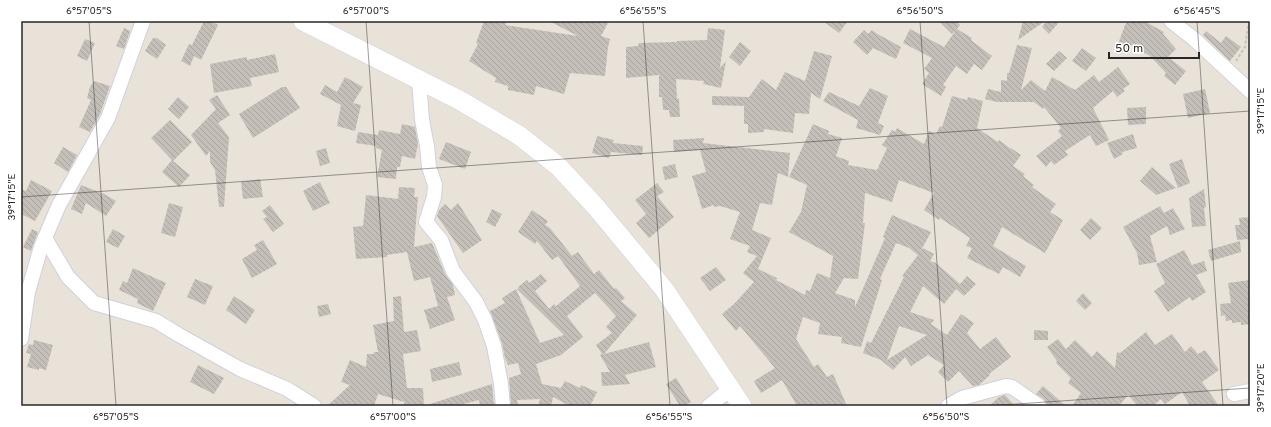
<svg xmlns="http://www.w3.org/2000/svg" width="1271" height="427" font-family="Overpass,sans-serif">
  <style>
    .building { fill: url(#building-back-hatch); fill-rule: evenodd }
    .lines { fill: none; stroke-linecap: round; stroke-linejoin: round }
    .street-casing { stroke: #ced1df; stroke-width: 16 }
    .secondary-casing { stroke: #ced1df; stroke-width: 20 }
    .path { stroke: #c3c3c3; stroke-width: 2; stroke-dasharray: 3 2; stroke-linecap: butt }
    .street { stroke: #fff; stroke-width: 14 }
    .secondary { stroke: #fff; stroke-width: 19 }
    .ticks { fill: none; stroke: #272727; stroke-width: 1; stroke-opacity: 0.45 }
    .neatline { fill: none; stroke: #272727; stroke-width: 1.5 }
    .ticks-label { font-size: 10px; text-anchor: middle; fill: #272727 }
  </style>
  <defs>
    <pattern id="building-back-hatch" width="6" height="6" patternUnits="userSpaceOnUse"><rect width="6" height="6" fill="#c4bfb8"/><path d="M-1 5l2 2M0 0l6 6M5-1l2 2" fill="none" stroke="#a8a49e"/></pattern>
  </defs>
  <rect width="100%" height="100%" fill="#e9e2d8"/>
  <g class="building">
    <polygon points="204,21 210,21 218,25 201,60 194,56 190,66 181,61 189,44 192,45"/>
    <polygon points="484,21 507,21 505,25 578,36 549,21 609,21 601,36 610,39 608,47 605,76 570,73 564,94 536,86 534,95 508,90 508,86 495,82 496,78 469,61 478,44 476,43"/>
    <polygon points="823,21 848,21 839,33"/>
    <polygon points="939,21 956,21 960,25 957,29 972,38 971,40 992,56 982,70 974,64 967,74 956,66 943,85 946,87 941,96 922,84 929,73 924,69 932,58 903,43 910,29 944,47 956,30 952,34"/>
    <polygon points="1023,21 1045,21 1018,40"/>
    <polygon points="1047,21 1060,21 1049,34 1042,27"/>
    <polygon points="1128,21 1144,21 1164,32 1163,34 1176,49 1168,57 1186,71 1175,85 1164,76 1166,73 1150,56 1131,45 1129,51 1117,47 1125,25"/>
    <polygon points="124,28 130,31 124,49 116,46"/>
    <polygon points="708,28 725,30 720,68 726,61 721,88 703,84 704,81 676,79 677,99 679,98 680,117 670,117 669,110 663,110 662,97 659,97 659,75 626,78 626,47 638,46 639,43 677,42 677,41 707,40"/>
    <polygon points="864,30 868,34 872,30 876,33 901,47 896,59 873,48 867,55 853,42"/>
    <polygon points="1206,31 1221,43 1226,36 1241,47 1230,61 1203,35"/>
    <polygon points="153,38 157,38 166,45 157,59 145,51"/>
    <polygon points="85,39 95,43 87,61 77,56"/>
    <polygon points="740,42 751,51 740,66 729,57"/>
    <polygon points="1017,45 1032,48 1021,90 1031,80 1045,91 1052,77 1075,90 1094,75 1099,82 1118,67 1130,84 1123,89 1125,91 1117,97 1113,91 1093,108 1109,140 1096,146 1090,135 1065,151 1068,155 1054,165 1051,161 1046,167 1036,156 1062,136 1058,131 1061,128 1044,107 1043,109 1034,102 997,102 985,99 988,89 1001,92 1001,80 1007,81 1007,73 1009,73"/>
    <polygon points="1082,48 1096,58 1086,71 1072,61"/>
    <polygon points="814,51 832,56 820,99 811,93 809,114 795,113 793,133 764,129 764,132 748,133 748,124 744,124 744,106 712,105 712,96 749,97 762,79 776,90 785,72 805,81"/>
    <polygon points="1059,51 1067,58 1054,71 1046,64"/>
    <polygon points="275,54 279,72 250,78 252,86 214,93 210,64 247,57 247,60"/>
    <polygon points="345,77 363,87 353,103 361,105 355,131 337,126 341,105 320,94 325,85 337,92"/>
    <polygon points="94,81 110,86 100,114 90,132 79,127 91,100 87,98 90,87"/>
    <polygon points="282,87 286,87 300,108 253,138 239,114"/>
    <polygon points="870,88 888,96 878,123 884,126 880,135 856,128 858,120 823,101 829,92 859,106"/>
    <polygon points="1205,89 1210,113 1188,118 1183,94"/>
    <polygon points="217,95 230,115 218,123 229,137 224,207 219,207 215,170 210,162 210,151 206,156 191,135 216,109 209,100"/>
    <path d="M952 96 967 100 968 97 983 101 977 128 998 142 999 140 1011 149V148L1021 155 1013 166 1025 174 1023 176 1034 185 1032 187 1056 204 1050 212 1063 220 1045 253 1002 227 993 246 1026 266 1020 277 1003 267 999 274 967 258 972 248 966 246 970 238 940 218 939 220 924 210 934 193 899 180 892 202 865 193 863 223H865L858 279 844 278 835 293 855 300V307L885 238 883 237 892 215 931 232 920 252 923 248 934 254 930 261 936 263 960 284 967 276 976 284 964 296 956 289 944 304 923 286 910 312 934 320 931 324 947 335 961 314 974 323 967 333 980 349 996 337 1011 357 989 374 990 375 979 385 973 386 959 371 948 382 938 372 944 365 928 355 911 366 905 357 893 370 881 360 863 353 867 341 871 343 904 277 902 276 918 255 909 248 896 243 880 279 882 280 861 347 841 343 842 337 818 334 820 323 803 317 796 339 814 367 818 364 827 377 833 374 847 406H797L782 380 761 393 754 381 775 368 740 326 736 331 722 314 734 304 754 282 743 273 757 256 747 252 750 246 730 239 740 212 720 206 714 207V205L702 209 692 176 706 172 700 150 674 152 673 140 704 138 703 143 790 153 788 177 778 173 772 205 760 203 752 230 771 238 758 269 777 278 776 280 805 295 806 290 810 291 817 273 830 278 833 256 789 232 801 212 807 185 789 177 813 124 829 131 828 134 842 138 836 156 849 161 848 165 877 170 887 148 882 145 892 130 895 132 897 128 924 144 929 131 936 134 940 126 942 127ZM899 326 927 335 887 360Z"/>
    <polygon points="178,97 189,107 179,119 168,109"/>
    <polygon points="1146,107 1146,124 1128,125 1127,108"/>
    <polygon points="170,120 192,142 173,161 190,175 179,187 162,172 172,160 151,138"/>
    <polygon points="402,124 415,127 418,144 415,159 402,156 400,167 397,167 396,179 377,177 382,150 376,148 376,146 356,143 358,132 378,135 379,130 400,134"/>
    <polygon points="1133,134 1137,148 1122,152 1123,154 1114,159 1107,143"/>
    <polygon points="597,136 614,140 613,143 643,146 642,155 611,152 609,158 592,153"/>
    <polygon points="446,142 471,152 465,169 439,159"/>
    <polygon points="63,147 77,155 68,172 54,163"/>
    <polygon points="326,148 330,163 320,166 316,151"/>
    <polygon points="1182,159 1190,183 1178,188 1169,164"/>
    <polygon points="675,164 678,177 665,180 662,167"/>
    <polygon points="1152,167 1176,188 1156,195 1140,181"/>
    <polygon points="260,179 263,197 243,199 241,182"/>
    <polygon points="31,180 52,191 35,221 21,214 21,189 26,191"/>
    <polygon points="320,182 330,203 313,211 303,191"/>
    <polygon points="657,183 664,192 657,196 674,217 649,238 636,223 646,214 635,200"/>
    <polygon points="81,185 104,194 116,201 106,216 86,203 82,214 71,209"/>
    <polygon points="399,187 415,188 414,197 418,197 414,247 432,243 445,274 453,285 455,295 447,297 455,320 430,329 424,310 438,306 430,277 414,281 407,252 387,255 387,257 356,259 353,227 363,226 366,195 398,199"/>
    <polygon points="1204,189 1206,207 1204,208 1206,226 1192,227 1189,198"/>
    <polygon points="169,203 183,207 175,237 161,233"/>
    <polygon points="458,203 482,240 463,253 437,216 439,210 445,204 451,210"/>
    <polygon points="270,205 284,224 273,232 263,219 267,217 262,211"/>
    <polygon points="1160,206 1164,213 1173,208 1185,229 1170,235 1167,226 1150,236 1157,262 1139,265 1137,253 1123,227"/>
    <polygon points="492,209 502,214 495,227 486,222"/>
    <polygon points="532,210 548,221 545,225 550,228 572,256 578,252 594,274 599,270 614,289 616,288 625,298 621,301 637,315 604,354 649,342 656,367 625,375 630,384 602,386 601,372 610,372 600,355 602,354 596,345 612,333 606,327 616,316 595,293 567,316 583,337 561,355 536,364 542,384 561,388 565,381 580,388 581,385 597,392 590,406 570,406 553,397 551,406 538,406 540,399 517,400 518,405 511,406 509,378 521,374 518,363 508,365 505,358 502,343 490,311 505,303 502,298 516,289 540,343 564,335 517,289 519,288 518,287 527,280 529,283 541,274 547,281 535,291 549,309 554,304 556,306 580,286 558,256 552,260 537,241 535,244 518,232"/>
    <polygon points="1250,217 1250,239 1237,240 1235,225 1240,225 1239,218"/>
    <polygon points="1091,218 1102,228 1090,240 1080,230"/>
    <polygon points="32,229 38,232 31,251 23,247"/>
    <polygon points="113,229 125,236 118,248 106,242"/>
    <polygon points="263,240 277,264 252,278 242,259 257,250 254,245"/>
    <polygon points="1240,241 1241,252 1211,261 1208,250"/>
    <polygon points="1184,250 1192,265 1204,261 1207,271 1196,275 1206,292 1192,301 1190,297 1168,312 1154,291 1165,283 1156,264"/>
    <polygon points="716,267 726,280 710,291 700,278"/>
    <polygon points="133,268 166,283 153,311 137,303 138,299 119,290 123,281 127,283"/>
    <polygon points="195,279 213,286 205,305 187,297"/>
    <polygon points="1250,280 1250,324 1241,325 1241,322 1232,323 1232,320 1226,321 1225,315 1221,316 1220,304 1231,303 1228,283"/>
    <polygon points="1083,293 1092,303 1085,310 1076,301"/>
    <polygon points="234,296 255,310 246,324 226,310"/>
    <polygon points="401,296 404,332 417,330 421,351 403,354 407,388 423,388 424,406 404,406 404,402 378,394 374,406 327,406 350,385 341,382 350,360 366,367 367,354 374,354 374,352 378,352 373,325 394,321 393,297"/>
    <polygon points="328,304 331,314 319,317 317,306"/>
    <polygon points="1034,330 1048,331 1048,340 1034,340"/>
    <polygon points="1146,332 1155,345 1172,334 1185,352 1191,346 1198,354 1205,350 1219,370 1202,382 1219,406 1190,406 1182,392 1165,404 1161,399 1153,406 1138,406 1128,395 1119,406 1072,406 1081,393 1068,383 1071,378 1056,363 1057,361 1047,347 1058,339 1066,349 1075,340 1092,357 1097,351 1115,368 1117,352 1120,353"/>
    <polygon points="34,340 53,345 46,370 39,368 39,370 27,367 31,354 26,353 29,344 33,345"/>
    <polygon points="459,362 462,375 432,382 430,369"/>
    <polygon points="198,365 224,378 214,394 190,382"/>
    <polygon points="676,378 691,402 684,406 680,406 666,384"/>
    <polygon points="492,384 494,406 480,406 479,400 455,406 430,406 430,404"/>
    <polygon points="1043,386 1066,406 1047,406 1044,399 1036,394"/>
    <polygon points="1005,395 1015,406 989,406 999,397"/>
  </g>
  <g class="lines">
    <defs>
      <g id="street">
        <polyline points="1171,21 1194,39 1250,91"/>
        <polyline points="419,80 422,120 427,146 429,167 435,185 434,197 426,222 441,240 453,271 476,302 485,320 494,346 501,384 503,406"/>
        <polyline points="45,238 68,277 94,303 156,321 179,335 240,369 287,389 314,406"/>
        <polyline points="21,339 28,292 41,247 59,205 108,118 143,21"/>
        <polyline points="1234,394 1250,391"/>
        <polyline points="709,406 730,389"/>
        <polyline points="948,406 962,398 1006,386 1012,387 1039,406"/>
      </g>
      <polyline id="secondary" points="303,21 461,101 520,136 558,166 596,207 664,289 742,406"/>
    </defs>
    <use href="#street" class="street-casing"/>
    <use href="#secondary" class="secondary-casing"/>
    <polyline class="path" points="1236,61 1245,47 1249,21"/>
    <use href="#street" class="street"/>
    <use href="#secondary" class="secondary"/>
  </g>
  <path class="ticks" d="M89 21 116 406M366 21 393 406M643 21 670 406M920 21 947 406M1197 21 1223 406M21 197 1250 111M988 406 1250 388"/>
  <rect width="1271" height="427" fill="none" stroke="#ffffff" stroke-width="44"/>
  <path d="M1109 52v6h90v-6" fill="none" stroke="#272727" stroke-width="2"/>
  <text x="1115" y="52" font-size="12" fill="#272727" stroke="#ffffff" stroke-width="3" paint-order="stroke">50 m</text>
  <rect x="22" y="22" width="1227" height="383" class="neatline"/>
  <g class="ticks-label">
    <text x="89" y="14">6°57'05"S</text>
    <text x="366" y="14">6°57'00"S</text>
    <text x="643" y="14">6°56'55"S</text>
    <text x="920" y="14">6°56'50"S</text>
    <text x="1197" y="14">6°56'45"S</text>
    <text transform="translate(1260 111) rotate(-90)" y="4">39°17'15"E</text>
    <text transform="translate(11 197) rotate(-90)" y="4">39°17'15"E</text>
    <text transform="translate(1260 388) rotate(-90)" y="4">39°17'20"E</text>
    <text x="116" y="420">6°57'05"S</text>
    <text x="393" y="420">6°57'00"S</text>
    <text x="669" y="420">6°56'55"S</text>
    <text x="946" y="420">6°56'50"S</text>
  </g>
</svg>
